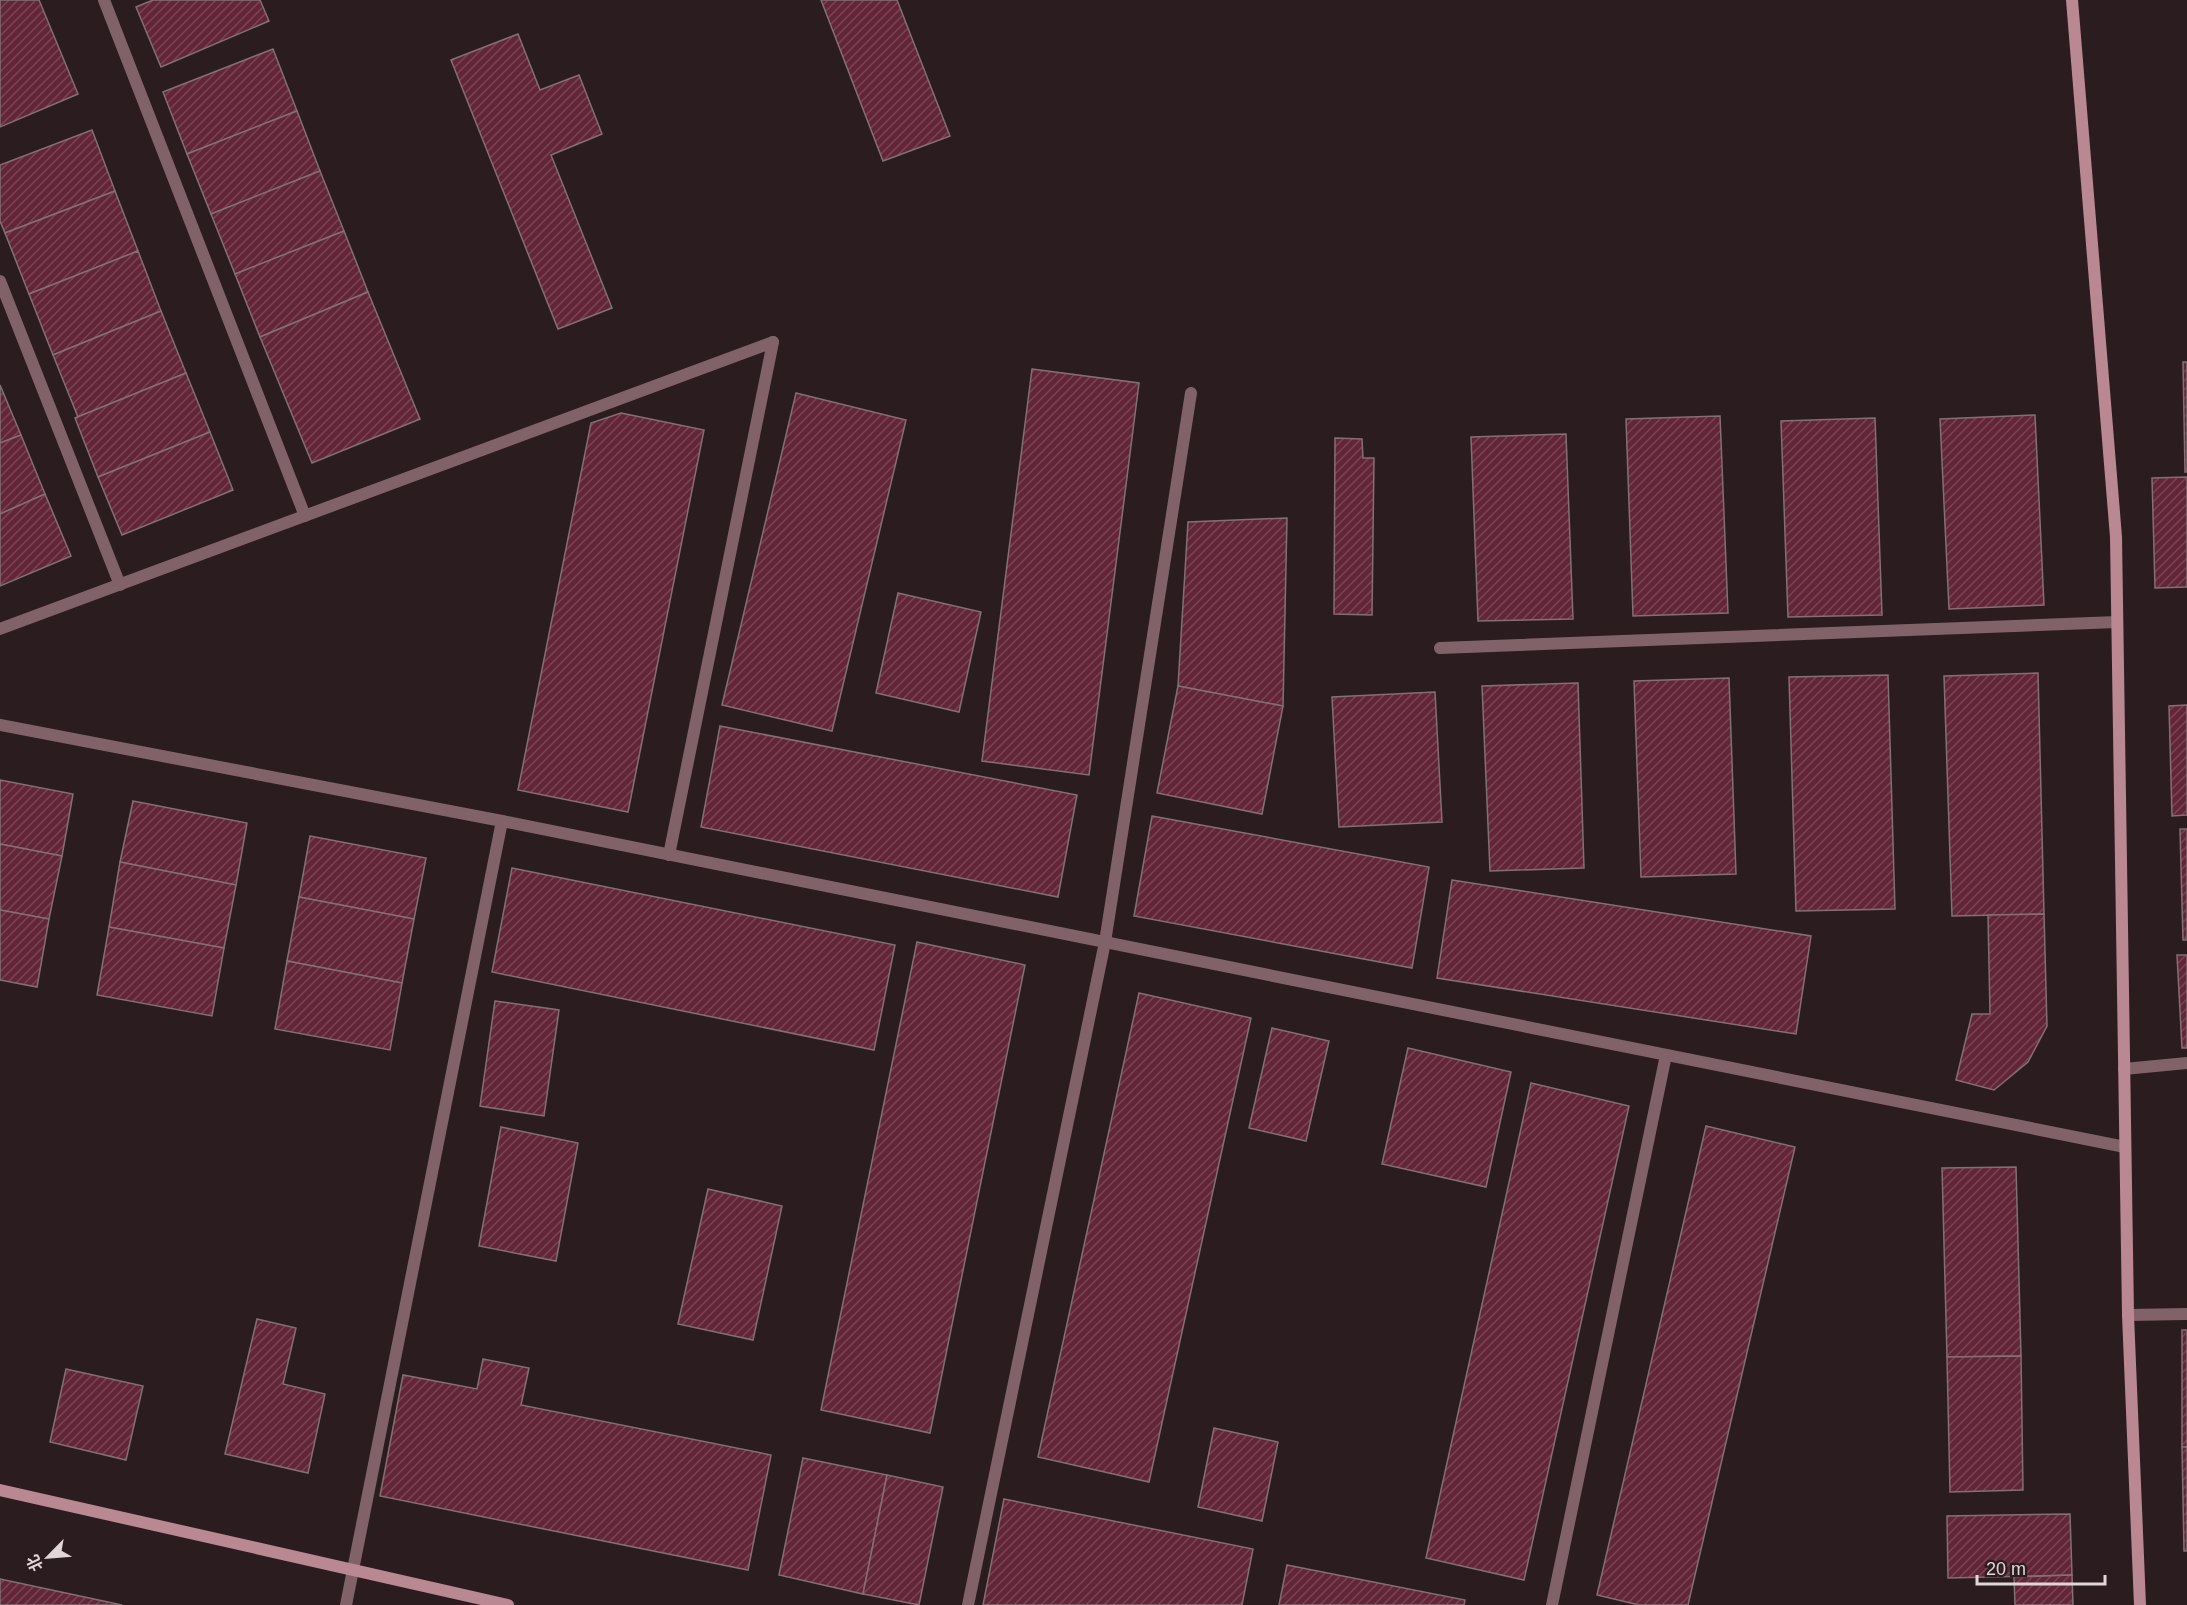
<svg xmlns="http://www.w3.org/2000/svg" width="2187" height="1605" font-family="Arial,'Noto Sans SC',sans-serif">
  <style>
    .building { fill: url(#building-hatch); stroke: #837074; stroke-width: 1.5 }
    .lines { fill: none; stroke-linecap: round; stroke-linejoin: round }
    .street { stroke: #816269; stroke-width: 12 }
    .secondary { stroke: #b98893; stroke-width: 12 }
  </style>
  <defs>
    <pattern id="building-hatch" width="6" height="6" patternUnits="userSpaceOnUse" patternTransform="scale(1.5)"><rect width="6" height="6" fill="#632538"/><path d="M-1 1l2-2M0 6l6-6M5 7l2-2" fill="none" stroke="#794454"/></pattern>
  </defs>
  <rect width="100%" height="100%" fill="#2b1c1f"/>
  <g class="building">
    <polygon points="0,0 39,0 78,94 0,127"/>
    <polygon points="153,0 260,0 269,21 161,67 136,7"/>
    <polygon points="821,0 897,0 950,136 883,161"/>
    <polygon points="518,34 540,90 579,75 602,134 551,155 612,308 558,329 451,60"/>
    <polygon points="273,49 297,111 187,154 163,92"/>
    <polygon points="297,111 320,171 211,214 187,154"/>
    <polygon points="92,130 115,191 5,233 0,221 0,165"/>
    <polygon points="320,171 344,231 235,274 211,214"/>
    <polygon points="115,191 138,251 29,294 5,233"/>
    <polygon points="344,231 368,292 260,337 235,274"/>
    <polygon points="138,251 161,311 53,355 29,294"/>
    <polygon points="368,292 420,419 312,463 260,337"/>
    <polygon points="161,311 186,373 78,417 53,355"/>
    <polygon points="2183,362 2187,362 2187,472 2185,472"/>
    <polygon points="1032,369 1139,383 1089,775 982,761"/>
    <polygon points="186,373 210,432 98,477 75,418"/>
    <polygon points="0,385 21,435 0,443"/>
    <polygon points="796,393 906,420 832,731 722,705"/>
    <polygon points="621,413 704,430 628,812 518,790 591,423"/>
    <polygon points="2035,415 2044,605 1949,609 1940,419"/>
    <polygon points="1720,416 1728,613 1633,616 1626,419"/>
    <polygon points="1875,418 1882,615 1788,617 1781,421"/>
    <polygon points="210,432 233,490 122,535 98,477"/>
    <polygon points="1566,434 1573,619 1478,621 1471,437"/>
    <polygon points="21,435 45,494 0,514 0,443"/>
    <polygon points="1335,438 1362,439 1363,458 1374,458 1372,615 1334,614"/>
    <polygon points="2187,477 2187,587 2155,588 2152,478"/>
    <polygon points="45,494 71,556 0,586 0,514"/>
    <polygon points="1287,518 1283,706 1178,686 1188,522"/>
    <polygon points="898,593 981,612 959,712 876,693"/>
    <polygon points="2038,673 2044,914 1952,916 1944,676"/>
    <polygon points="1888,675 1895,909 1796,911 1789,677"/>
    <polygon points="1729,678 1736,874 1641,877 1634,681"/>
    <polygon points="1578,683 1584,868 1490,871 1482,686"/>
    <polygon points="1178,686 1283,706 1262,814 1157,793"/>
    <polygon points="1435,692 1442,822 1339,827 1332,697"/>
    <polygon points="2187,705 2187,815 2172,816 2169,706"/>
    <polygon points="720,726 1077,795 1058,897 701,827"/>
    <polygon points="0,780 73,794 62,856 0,844"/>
    <polygon points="133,801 247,823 236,885 120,862"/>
    <polygon points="1152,816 1429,867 1412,968 1134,916"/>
    <polygon points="2180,829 2187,829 2187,940 2183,940"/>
    <polygon points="310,836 426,858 414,919 299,897"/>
    <polygon points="0,844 62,856 49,919 0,910"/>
    <polygon points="120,862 236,885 224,948 109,927"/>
    <polygon points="512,868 895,945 874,1050 492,972"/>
    <polygon points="1452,880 1811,936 1796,1034 1437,978"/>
    <polygon points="299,897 414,919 402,983 287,961"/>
    <polygon points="0,910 49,919 37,987 0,980"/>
    <polygon points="2044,914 2047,1026 2028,1062 1994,1090 1956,1080 1972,1014 1990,1014 1988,915"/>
    <polygon points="109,927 224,948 212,1016 97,995"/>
    <polygon points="917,942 1025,965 930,1433 821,1410"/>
    <polygon points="2177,955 2187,955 2187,1048 2182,1048"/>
    <polygon points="287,961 402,983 390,1050 275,1029"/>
    <polygon points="1139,993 1251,1018 1149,1482 1038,1457"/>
    <polygon points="495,1001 559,1010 544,1116 480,1106"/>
    <polygon points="1272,1028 1329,1041 1306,1141 1249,1128"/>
    <polygon points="1408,1048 1511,1072 1486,1187 1382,1164"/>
    <polygon points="1531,1083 1629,1106 1524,1580 1426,1558"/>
    <polygon points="1706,1126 1795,1147 1688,1605 1639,1605 1597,1595"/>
    <polygon points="501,1127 578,1143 556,1261 479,1246"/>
    <polygon points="2016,1167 2021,1356 1947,1357 1942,1168"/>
    <polygon points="708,1189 782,1206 753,1340 678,1324"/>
    <polygon points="257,1319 296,1328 283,1384 325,1394 308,1473 225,1454"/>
    <rect x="2182" y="1330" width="5" height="117"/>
    <polygon points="2021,1356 2023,1490 1950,1492 1947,1357"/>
    <polygon points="483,1359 529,1368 521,1405 771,1455 748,1570 380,1496 403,1375 477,1389"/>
    <polygon points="66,1369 143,1386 126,1460 50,1442"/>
    <polygon points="1214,1428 1278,1442 1262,1521 1198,1507"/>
    <polygon points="2182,1447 2187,1447 2187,1551 2184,1551"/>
    <polygon points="803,1458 887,1475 863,1594 779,1575"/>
    <polygon points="887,1475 943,1487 919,1605 863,1594"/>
    <polygon points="1004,1499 1253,1549 1242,1605 983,1605"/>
    <polygon points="2070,1514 2072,1575 1948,1578 1947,1516"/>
    <polygon points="1287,1565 1465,1600 1464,1605 1279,1605"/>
    <polygon points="2072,1575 2073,1605 2015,1605 2014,1577"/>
    <polygon points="0,1579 122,1605 0,1605"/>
  </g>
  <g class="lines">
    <g class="street">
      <polyline points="104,0 305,516"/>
      <polyline points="0,281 120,585"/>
      <polyline points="0,629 773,342"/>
      <polyline points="1440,648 2117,622"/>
      <polyline points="0,725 502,821 2125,1147"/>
      <polyline points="669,855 773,342"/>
      <polyline points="2124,1069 2187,1063"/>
      <polyline points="2128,1315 2187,1314"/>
      <polyline points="346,1605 502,821"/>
      <polyline points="968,1605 1105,942 1191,393"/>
      <polyline points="1552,1605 1666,1055"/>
    </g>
    <g class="secondary">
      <polyline points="2072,0 2116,537 2128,1315 2140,1605"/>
      <polyline points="0,1490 508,1605"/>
    </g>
  </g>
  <g transform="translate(48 1557) rotate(245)" stroke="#2b1c1f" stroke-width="4.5" paint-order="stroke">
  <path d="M0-4.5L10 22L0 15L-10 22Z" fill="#e0d5d7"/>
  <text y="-9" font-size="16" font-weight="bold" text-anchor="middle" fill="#e0d5d7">北</text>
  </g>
  <path d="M1977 1575v9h128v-9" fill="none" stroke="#e0d5d7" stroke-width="3"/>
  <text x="1986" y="1575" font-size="18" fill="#e0d5d7" stroke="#2b1c1f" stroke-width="4.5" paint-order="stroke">20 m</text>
</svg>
